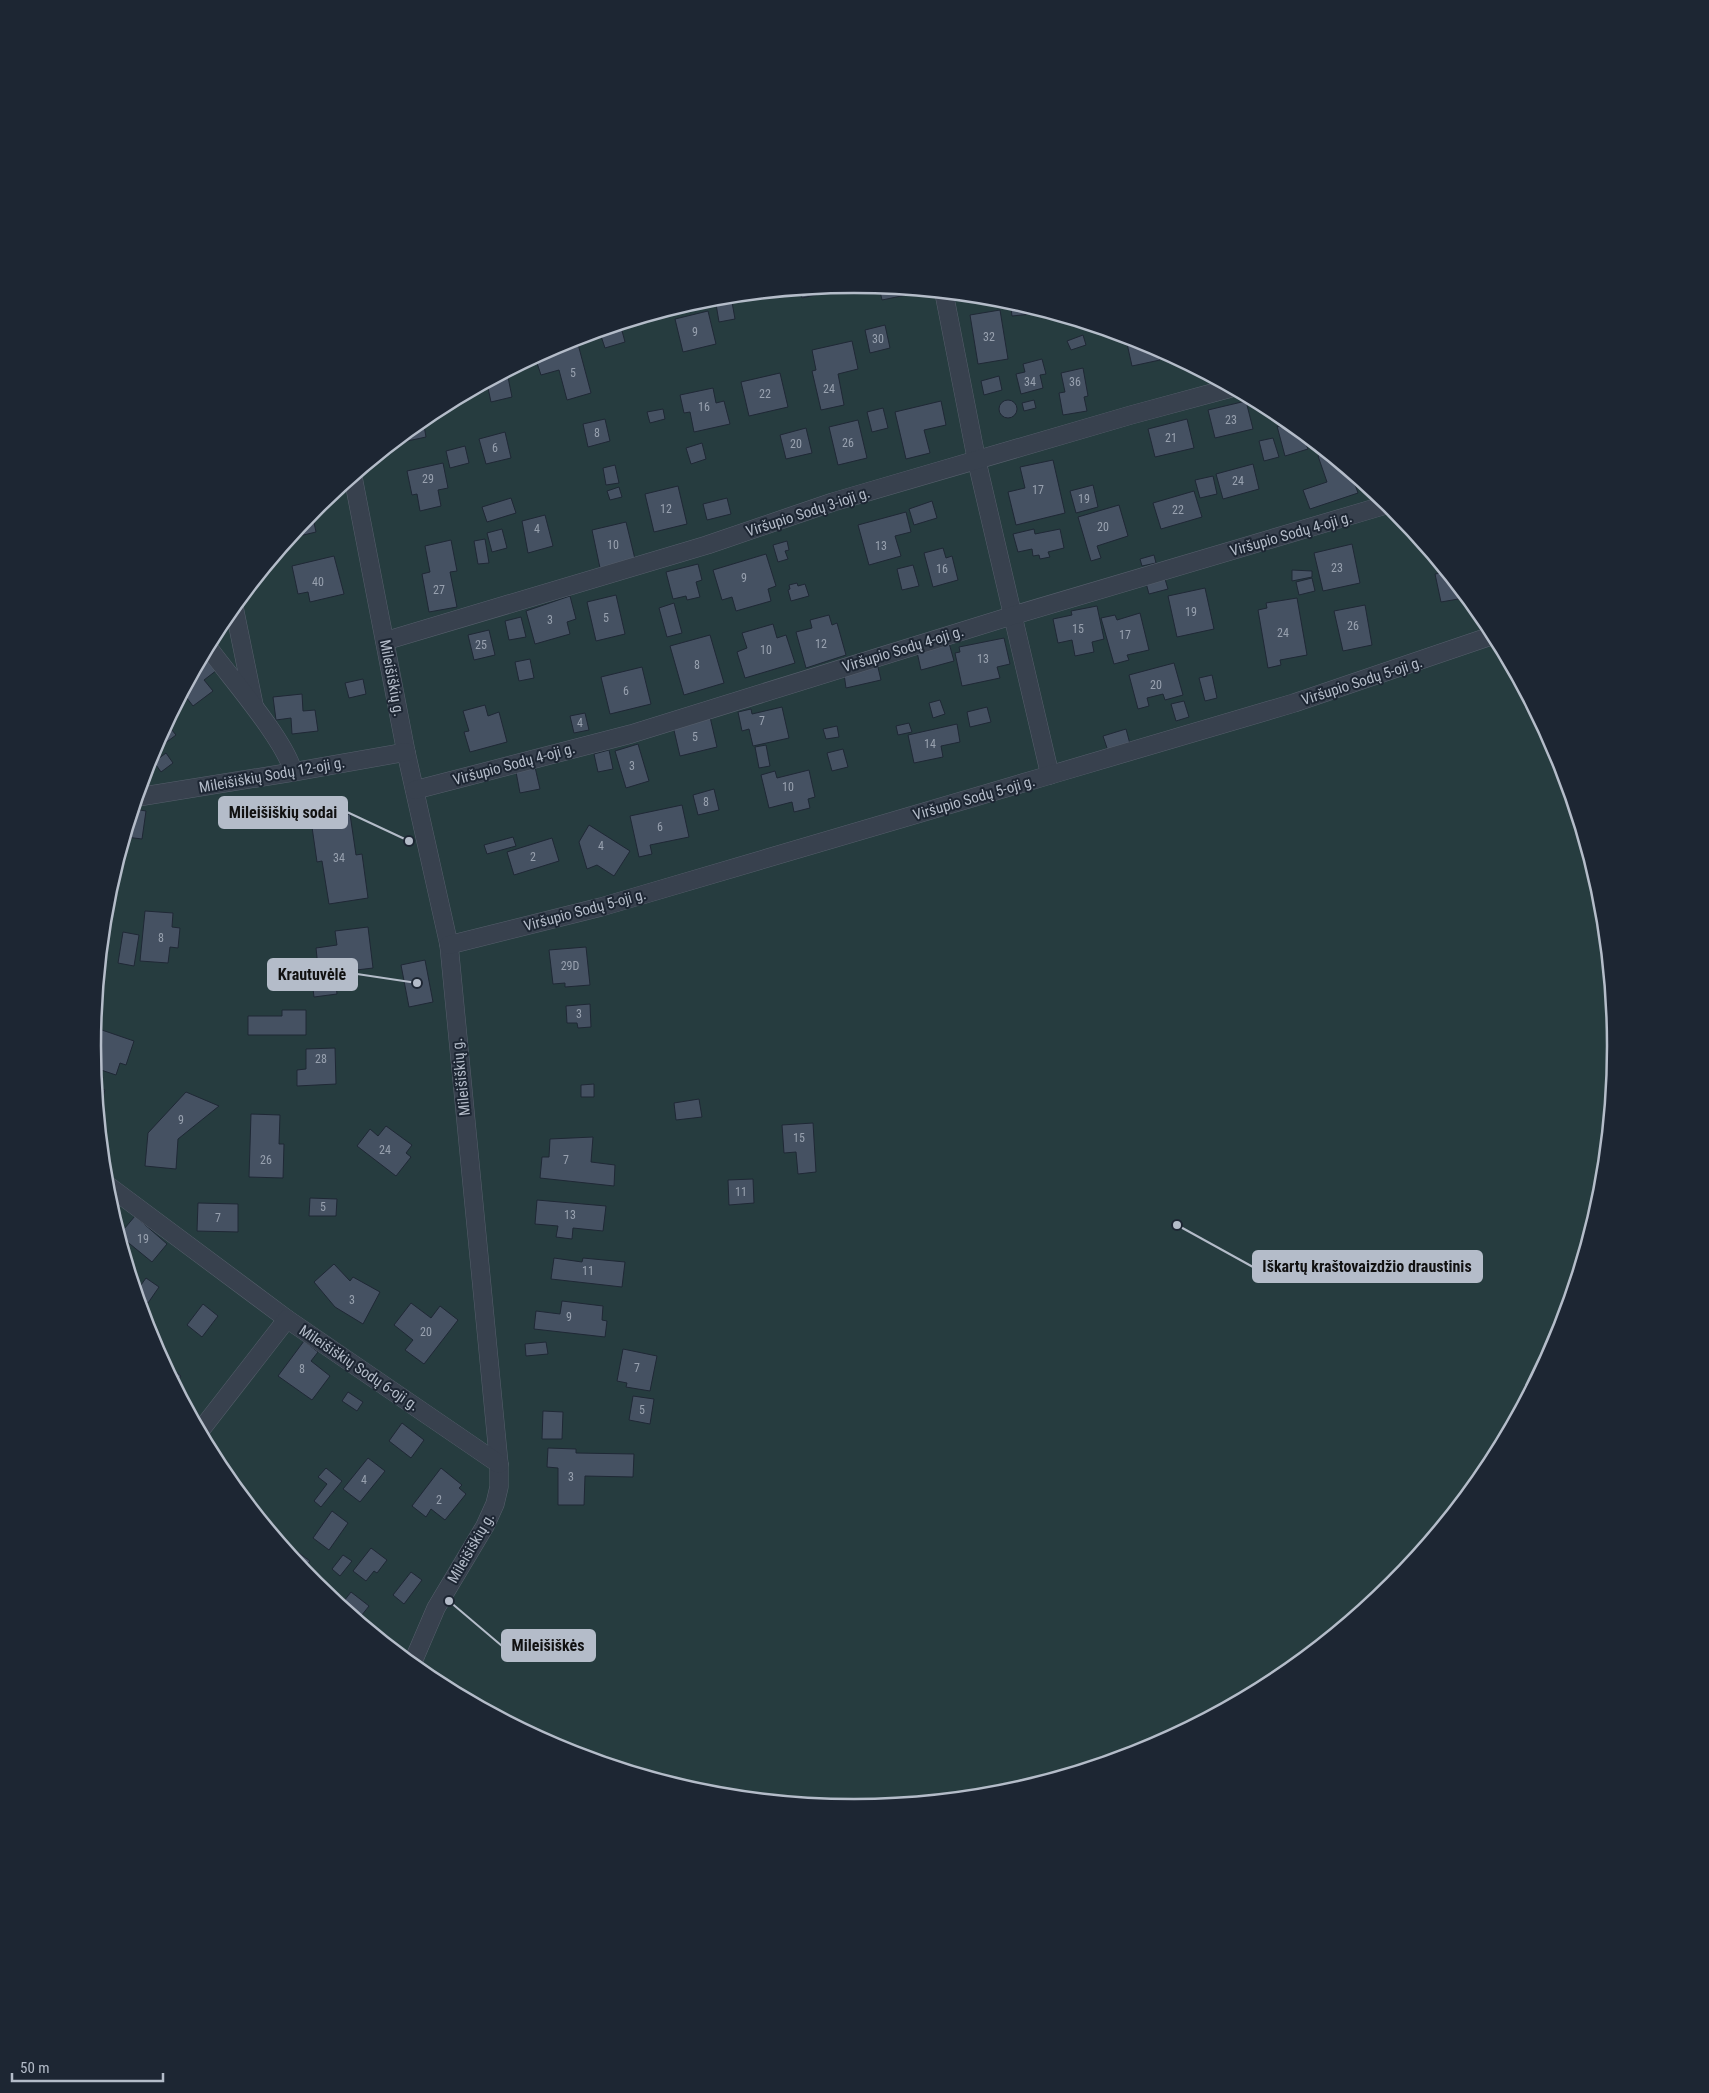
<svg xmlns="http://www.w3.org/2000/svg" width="1709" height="2093" font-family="'Roboto Condensed',sans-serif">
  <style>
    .green { fill: #263c3f }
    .building { fill: #455162; stroke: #1f2835 }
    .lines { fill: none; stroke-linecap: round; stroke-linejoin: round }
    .minor-casing { stroke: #565f6c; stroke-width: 19 }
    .minor { stroke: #38414e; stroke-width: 18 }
    .labels { text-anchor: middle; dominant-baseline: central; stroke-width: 4; stroke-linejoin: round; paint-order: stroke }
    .number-label { font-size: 12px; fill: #98a1af }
    .street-label { font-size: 15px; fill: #b4bcc9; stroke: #1d2633 }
    .rim { fill: none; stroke: #b4bcc9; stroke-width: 2.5 }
    .leader { fill: none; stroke: #b4bcc9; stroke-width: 2 }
    .callout-dot { fill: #b4bcc9; stroke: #1d2633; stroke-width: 2 }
    .callout { fill: #b4bcc9; stroke: #b4bcc9; stroke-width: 2 }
    .callout-label { font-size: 16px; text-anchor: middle; font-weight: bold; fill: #111 }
  </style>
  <rect width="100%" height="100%" fill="#242f3e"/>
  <circle class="green" cx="854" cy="1047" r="760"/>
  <g class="building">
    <polygon points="879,287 910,290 911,294 882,300"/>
    <polygon points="818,288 820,294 802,298 801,294 792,296 791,291"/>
    <polygon points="1010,301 1030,307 1031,314 1012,316"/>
    <polygon points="732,302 735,319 719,322 716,304"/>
    <polygon points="1000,310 1008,359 978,364 970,315"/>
    <polygon points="708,311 716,344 683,352 675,319"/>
    <polygon points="885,325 890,348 870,353 865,330"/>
    <polygon points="621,327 625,342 605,348 600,333"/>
    <polygon points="1083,335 1086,345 1071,350 1067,341"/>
    <polygon points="1130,338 1157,349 1160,360 1132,366 1126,339"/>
    <polygon points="852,341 858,369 838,374 844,405 821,410 812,371 816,370 812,350"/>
    <polygon points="578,344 591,393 567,400 559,370 541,375 536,360 554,355 553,351"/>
    <polygon points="1042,359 1046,374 1040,375 1043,388 1021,394 1016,374 1025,372 1023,364"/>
    <polygon points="1083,368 1088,396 1084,397 1087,411 1063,415 1059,393 1065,392 1061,373"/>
    <polygon points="507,372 512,397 491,402 487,383"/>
    <polygon points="780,373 788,407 749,416 741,382"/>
    <polygon points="999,376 1002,390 984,395 981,381"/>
    <polygon points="713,388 716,403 724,401 730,424 694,432 690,412 684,413 680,395"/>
    <polygon points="1034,400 1036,408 1024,411 1022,403"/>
    <circle cx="1008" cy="409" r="9"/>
    <polygon points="941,401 946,425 924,430 930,453 906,459 895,412"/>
    <polygon points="1246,401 1253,429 1215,438 1208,410"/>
    <polygon points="883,408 888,428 872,432 867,412"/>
    <polygon points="663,409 665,419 650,423 647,412"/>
    <polygon points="605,419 610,441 588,447 583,424"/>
    <polygon points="1187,419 1194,448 1155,457 1148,429"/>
    <polygon points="423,420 426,437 398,443 398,440"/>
    <polygon points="858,420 867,458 838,465 829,427"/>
    <polygon points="1277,426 1301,432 1308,449 1285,456"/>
    <polygon points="806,428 812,453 786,459 780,435"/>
    <polygon points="505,432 511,458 486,464 479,439"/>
    <polygon points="1273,438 1279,457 1264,461 1259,441"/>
    <polygon points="702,443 706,459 691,464 686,448"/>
    <polygon points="465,446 469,463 450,468 446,451"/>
    <polygon points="1327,453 1351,473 1358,493 1310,509 1303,490 1327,482 1318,456"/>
    <polygon points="1053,460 1065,513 1016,525 1008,492 1025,488 1020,467"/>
    <polygon points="443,463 448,488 438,490 441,506 420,511 417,494 412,495 407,471"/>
    <polygon points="1253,464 1259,489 1223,499 1216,474"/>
    <polygon points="615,465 619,483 606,485 603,468"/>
    <polygon points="1213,476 1217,494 1200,498 1195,480"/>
    <polygon points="1093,485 1098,507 1076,513 1070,491"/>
    <polygon points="678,486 687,524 654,532 645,494"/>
    <polygon points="619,487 622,497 610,500 607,491"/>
    <polygon points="1194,491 1202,517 1161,529 1153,503"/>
    <polygon points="511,498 516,513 487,522 482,507"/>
    <polygon points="727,498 731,514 707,520 703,504"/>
    <polygon points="932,501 937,518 914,525 909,509"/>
    <polygon points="1119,505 1128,536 1097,546 1101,558 1091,561 1078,517"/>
    <polygon points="906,512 911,532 895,536 901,556 869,565 858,525"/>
    <polygon points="312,513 316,532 291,538"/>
    <polygon points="545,515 553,546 528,553 522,521"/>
    <polygon points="626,522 635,559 600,568 592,530"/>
    <polygon points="502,529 507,548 492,552 487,533"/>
    <polygon points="1034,529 1035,534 1060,529 1064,548 1048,552 1050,557 1040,559 1039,555 1033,556 1032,549 1018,552 1013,534"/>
    <polygon points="485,539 489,563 478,564 474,541"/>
    <polygon points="451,540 457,571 450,572 457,607 429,612 422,574 430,572 425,546"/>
    <polygon points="787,541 789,550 785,551 788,559 778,562 773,545"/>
    <polygon points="1352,544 1360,583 1323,591 1314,553"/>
    <polygon points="943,548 946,558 952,556 958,580 933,587 924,553"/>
    <polygon points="766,554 776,586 768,589 771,601 736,611 732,597 722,600 713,570"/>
    <polygon points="1154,555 1156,563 1142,566 1140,559"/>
    <polygon points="334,556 344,594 310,602 308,592 298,594 292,566"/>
    <polygon points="698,564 702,580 696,582 700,597 687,600 686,596 673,599 666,572"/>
    <polygon points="913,565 919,586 902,590 897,569"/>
    <polygon points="1292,570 1312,571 1312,577 1292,581"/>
    <polygon points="1446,572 1463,593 1464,598 1441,602 1435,574"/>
    <polygon points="1312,578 1315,591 1299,595 1296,582"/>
    <polygon points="1165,579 1168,589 1149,594 1146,583"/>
    <polygon points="797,583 798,586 805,584 809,596 791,601 788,590 790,589 789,585"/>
    <polygon points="1205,588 1214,629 1177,637 1168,596"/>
    <polygon points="616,595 625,634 596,641 587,602"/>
    <polygon points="570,596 576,619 567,622 570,634 535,644 526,611"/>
    <polygon points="1297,598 1307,655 1280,660 1281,665 1268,668 1258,610 1267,608 1266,603"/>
    <polygon points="674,603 682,633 667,637 659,608"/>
    <polygon points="1365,605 1372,645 1343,651 1334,611"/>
    <polygon points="1097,606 1104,639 1092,642 1094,652 1075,656 1072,640 1058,643 1053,619 1072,615 1071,611"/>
    <polygon points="1140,613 1149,650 1127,655 1129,660 1114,664 1101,618 1115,615 1117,620"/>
    <polygon points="829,615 832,625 837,623 846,655 806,668 796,632 812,628 810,620"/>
    <polygon points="521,617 526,637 509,640 505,621"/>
    <polygon points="773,624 777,638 786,635 795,663 745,678 737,652 747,648 742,633"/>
    <polygon points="489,630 495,655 474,660 468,635"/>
    <polygon points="710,635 724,683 684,695 670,646"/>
    <polygon points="1004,638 1010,664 997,667 1000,678 962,686 955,653 960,652 959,647"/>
    <polygon points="949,643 954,661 921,670 917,652"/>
    <polygon points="204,654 217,670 204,680 213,691 193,706 183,693"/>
    <polygon points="530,659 534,678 519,681 515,662"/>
    <polygon points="877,663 881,680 846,688 844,674"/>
    <polygon points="1174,663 1183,695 1165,700 1163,694 1147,698 1149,706 1138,709 1129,675"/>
    <polygon points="642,667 651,704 610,714 601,677"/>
    <polygon points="1212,675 1217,698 1205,701 1199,678"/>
    <polygon points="363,679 366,694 349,698 345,683"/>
    <polygon points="302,694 303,711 315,710 318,731 292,734 291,718 276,720 273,697"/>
    <polygon points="940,700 945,714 933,718 929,703"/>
    <polygon points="1184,701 1189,717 1176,721 1171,704"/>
    <polygon points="485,705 488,716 499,712 507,742 470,752 464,732 469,731 463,711"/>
    <polygon points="782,707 789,738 753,746 749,729 742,731 738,712 751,709 752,714"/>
    <polygon points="987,707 991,722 970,727 967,712"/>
    <polygon points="585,713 589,730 574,733 570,716"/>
    <polygon points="710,717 717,747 680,756 673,726"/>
    <polygon points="909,723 912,732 898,735 896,726"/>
    <polygon points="167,724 176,735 164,744 159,739"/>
    <polygon points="957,724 960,742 941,746 943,757 914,763 908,735"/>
    <polygon points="837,726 839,737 826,739 823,729"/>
    <polygon points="1126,729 1130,744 1108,751 1103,736"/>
    <polygon points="638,744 649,781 626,788 615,751"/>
    <polygon points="766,745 770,766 759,768 755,747"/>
    <polygon points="843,749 848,767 832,771 827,753"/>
    <polygon points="609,750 613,769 598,772 594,754"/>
    <polygon points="166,753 173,763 161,772 154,762"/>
    <polygon points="535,767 540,789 520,793 516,772"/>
    <polygon points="809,770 815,797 808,799 810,808 794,812 792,802 769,808 761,775 775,771 777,778"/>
    <polygon points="714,789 719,810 698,815 693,795"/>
    <polygon points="682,805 689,837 650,845 652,854 639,857 630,816"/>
    <polygon points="134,809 146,811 142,839 126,837"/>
    <polygon points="350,814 356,855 362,854 368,898 329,904 322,861 317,862 311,820"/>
    <polygon points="589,825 630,851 614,876 597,865 587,869 579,842"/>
    <polygon points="513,837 516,846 487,854 484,845"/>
    <polygon points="552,838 559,861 514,875 507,852"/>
    <polygon points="145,911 173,913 172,927 180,928 178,948 170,947 168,963 140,961"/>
    <polygon points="368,927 373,968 340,972 339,965 318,967 316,948 337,945 335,931"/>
    <polygon points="123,932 139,935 134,966 118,963"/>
    <polygon points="586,947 590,985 565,987 565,983 553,984 549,950"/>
    <polygon points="101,958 105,959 97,1008 96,1007"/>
    <polygon points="425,960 433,1002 409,1007 401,965"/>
    <polygon points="335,977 337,994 314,997 312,980"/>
    <polygon points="590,1004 591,1027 578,1028 577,1023 567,1023 566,1006"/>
    <polygon points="282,1010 306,1010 306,1035 248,1035 248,1016 282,1016"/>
    <polygon points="99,1029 134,1041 126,1065 120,1063 116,1075 95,1068 93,1047"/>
    <polygon points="335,1048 336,1084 297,1086 297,1070 306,1069 306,1049"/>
    <polygon points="95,1074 103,1077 99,1088 105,1090 99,1108"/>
    <polygon points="594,1084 594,1097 581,1097 581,1085"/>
    <polygon points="186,1092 219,1106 178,1139 176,1169 145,1166 148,1133"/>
    <polygon points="699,1099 702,1117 676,1120 674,1103"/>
    <polygon points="251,1114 280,1115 279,1144 284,1144 283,1178 249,1177"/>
    <polygon points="813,1123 816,1172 798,1174 796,1152 784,1153 782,1125"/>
    <polygon points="386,1126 412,1145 406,1153 411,1157 396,1176 357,1146 370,1129 378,1136"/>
    <polygon points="593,1137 591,1162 615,1165 614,1186 540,1178 542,1157 549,1157 550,1139"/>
    <polygon points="753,1179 754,1203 729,1205 728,1180"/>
    <polygon points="310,1198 337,1199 336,1216 309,1216"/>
    <polygon points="537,1200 606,1206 603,1231 573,1228 572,1239 556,1237 558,1226 535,1224"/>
    <polygon points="198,1203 238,1204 238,1232 197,1231"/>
    <polygon points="135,1216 167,1244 152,1262 119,1235"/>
    <polygon points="554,1258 582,1262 583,1258 625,1262 622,1287 551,1279"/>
    <polygon points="334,1264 350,1281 353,1277 380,1292 363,1324 335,1307 314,1282"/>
    <polygon points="146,1278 159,1287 148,1303 138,1296 136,1292"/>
    <polygon points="562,1301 603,1306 602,1320 607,1321 605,1337 534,1329 536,1311 560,1314"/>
    <polygon points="411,1303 431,1318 440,1306 458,1320 424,1364 405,1350 413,1340 394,1325"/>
    <polygon points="203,1304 218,1316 202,1337 187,1325"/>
    <polygon points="304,1341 318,1352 311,1361 330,1376 312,1400 278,1376"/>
    <polygon points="546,1342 548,1354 526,1356 525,1344"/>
    <polygon points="623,1349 657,1356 650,1391 626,1387 627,1383 617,1381"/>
    <polygon points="164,1363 181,1376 175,1384"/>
    <polygon points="348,1392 363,1402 357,1411 342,1401"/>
    <polygon points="633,1396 654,1399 650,1424 629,1420"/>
    <polygon points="543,1411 563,1412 562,1439 542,1439"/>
    <polygon points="402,1423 424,1440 411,1458 389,1441"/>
    <polygon points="548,1448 576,1449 576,1453 634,1454 633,1477 585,1476 584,1505 558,1505 558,1468 547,1467"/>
    <polygon points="368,1458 385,1471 360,1502 343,1489"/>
    <polygon points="326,1468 342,1481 321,1507 314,1501 327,1484 318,1477"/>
    <polygon points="441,1468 462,1485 459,1488 466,1494 445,1520 431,1509 426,1517 412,1506"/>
    <polygon points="332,1511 348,1523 329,1550 313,1538"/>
    <polygon points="292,1548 310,1561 303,1570 289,1553"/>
    <polygon points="371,1548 387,1560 377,1573 374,1571 366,1581 353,1571"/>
    <polygon points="343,1555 352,1561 340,1576 332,1569"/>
    <polygon points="411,1572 422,1580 404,1604 393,1595"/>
    <polygon points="351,1592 369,1606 358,1620 340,1606"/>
  </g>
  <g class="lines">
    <defs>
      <g id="minor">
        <polyline points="944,293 977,462 1050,775"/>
        <polyline points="353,477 406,752 449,945 499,1464 499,1487 495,1504 485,1526 436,1608 412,1664"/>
        <polyline points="234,607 254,705"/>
        <polyline points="385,641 707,545 833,502 1131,415 1231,388"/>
        <path d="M208 647C229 676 286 741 293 772"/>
        <polyline points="415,790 631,734 1011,616 1389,504"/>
        <polyline points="138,797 293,772 406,752"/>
        <polyline points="449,945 601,907 1050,775 1294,703 1494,635"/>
        <polyline points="106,1184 287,1319"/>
        <polyline points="200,1431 287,1319 499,1464"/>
      </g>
    </defs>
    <use href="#minor" class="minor-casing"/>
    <use href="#minor" class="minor"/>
  </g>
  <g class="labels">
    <g class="number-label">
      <text x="695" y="332">9</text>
      <text x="989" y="337">32</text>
      <text x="878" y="339">30</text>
      <text x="573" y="373">5</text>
      <text x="1030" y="382">34</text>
      <text x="1075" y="382">36</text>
      <text x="829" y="389">24</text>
      <text x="765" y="394">22</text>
      <text x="704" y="407">16</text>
      <text x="1231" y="420">23</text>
      <text x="597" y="433">8</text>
      <text x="1171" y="438">21</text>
      <text x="848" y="443">26</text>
      <text x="796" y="444">20</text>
      <text x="495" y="448">6</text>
      <text x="428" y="479">29</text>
      <text x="1238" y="481">24</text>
      <text x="1038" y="490">17</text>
      <text x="1084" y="499">19</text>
      <text x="666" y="509">12</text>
      <text x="1178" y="510">22</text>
      <text x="1103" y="527">20</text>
      <text x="537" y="529">4</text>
      <text x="613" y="545">10</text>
      <text x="881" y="546">13</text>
      <text x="1337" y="568">23</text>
      <text x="942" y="569">16</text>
      <text x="744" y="578">9</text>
      <text x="318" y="582">40</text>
      <text x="439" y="590">27</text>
      <text x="1191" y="612">19</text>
      <text x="606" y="618">5</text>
      <text x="550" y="620">3</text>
      <text x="1353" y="626">26</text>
      <text x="1078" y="629">15</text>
      <text x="1283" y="633">24</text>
      <text x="1125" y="635">17</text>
      <text x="821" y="644">12</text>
      <text x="481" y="645">25</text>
      <text x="766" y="650">10</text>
      <text x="983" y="659">13</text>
      <text x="697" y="665">8</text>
      <text x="1156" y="685">20</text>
      <text x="626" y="691">6</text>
      <text x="762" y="721">7</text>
      <text x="580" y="723">4</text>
      <text x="695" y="737">5</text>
      <text x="930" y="744">14</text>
      <text x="632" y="766">3</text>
      <text x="788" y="787">10</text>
      <text x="706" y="802">8</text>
      <text x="660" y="827">6</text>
      <text x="601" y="846">4</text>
      <text x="533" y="857">2</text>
      <text x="339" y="858">34</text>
      <text x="161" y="938">8</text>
      <text x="570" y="966">29D</text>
      <text x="579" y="1014">3</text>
      <text x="321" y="1059">28</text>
      <text x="181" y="1120">9</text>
      <text x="799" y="1138">15</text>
      <text x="385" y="1150">24</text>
      <text x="266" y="1160">26</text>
      <text x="566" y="1160">7</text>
      <text x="741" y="1192">11</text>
      <text x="323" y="1207">5</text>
      <text x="570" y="1215">13</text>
      <text x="218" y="1218">7</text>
      <text x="143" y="1239">19</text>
      <text x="588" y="1271">11</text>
      <text x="352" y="1300">3</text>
      <text x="569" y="1317">9</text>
      <text x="426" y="1332">20</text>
      <text x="637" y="1368">7</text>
      <text x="302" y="1369">8</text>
      <text x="642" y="1410">5</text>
      <text x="571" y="1477">3</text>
      <text x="364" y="1480">4</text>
      <text x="439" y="1500">2</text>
    </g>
    <g class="street-label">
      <text transform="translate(808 512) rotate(-18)">Viršupio Sodų 3-ioji g.</text>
      <text transform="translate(1291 534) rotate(-16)">Viršupio Sodų 4-oji g.</text>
      <text transform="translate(903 649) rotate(-17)">Viršupio Sodų 4-oji g.</text>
      <text transform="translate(392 678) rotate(79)">Mileišiškių g.</text>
      <text transform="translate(1362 681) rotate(-18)">Viršupio Sodų 5-oji g.</text>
      <text transform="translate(514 764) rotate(-15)">Viršupio Sodų 4-oji g.</text>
      <text transform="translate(272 775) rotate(-10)">Mileišiškių Sodų 12-oji g.</text>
      <text transform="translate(974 798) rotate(-16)">Viršupio Sodų 5-oji g.</text>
      <text transform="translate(585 910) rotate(-15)">Viršupio Sodų 5-oji g.</text>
      <text transform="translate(461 1077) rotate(-96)">Mileišiškių g.</text>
      <text transform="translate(359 1368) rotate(34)">Mileišiškių Sodų 6-oji g.</text>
      <text transform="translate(471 1548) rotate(-60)">Mileišiškių g.</text>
    </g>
  </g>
  <path d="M0 0H1709V2093H0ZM101 1046a753 753 0 1 1 1506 0a753 753 0 1 1-1506 0Z" fill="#1d2633" fill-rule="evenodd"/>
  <path class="rim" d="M101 1046a753 753 0 1 1 1506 0a753 753 0 1 1-1506 0Z"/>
  <path class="leader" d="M409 841L347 812M417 983L357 974M1177 1225L1253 1267M449 1601L502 1646"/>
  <g class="callout-dot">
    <circle cx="409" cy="841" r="5"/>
    <circle cx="417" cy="983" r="5"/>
    <circle cx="1177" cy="1225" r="5"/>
    <circle cx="449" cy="1601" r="5"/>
  </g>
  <g class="callout">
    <rect x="219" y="797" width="128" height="31" rx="5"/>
    <rect x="268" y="959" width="89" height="31" rx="5"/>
    <rect x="1253" y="1251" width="229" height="31" rx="5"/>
    <rect x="502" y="1630" width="93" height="31" rx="5"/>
  </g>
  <g class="callout-label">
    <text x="283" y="818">Mileišiškių sodai</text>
    <text x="312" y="980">Krautuvėlė</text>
    <text x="1367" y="1272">Iškartų kraštovaizdžio draustinis</text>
    <text x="548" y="1651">Mileišiškės</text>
  </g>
  <path d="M12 2073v8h151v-8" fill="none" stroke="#b4bcc9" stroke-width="2.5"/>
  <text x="20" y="2073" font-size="15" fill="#b4bcc9" stroke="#1d2633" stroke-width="4" paint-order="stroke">50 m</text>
</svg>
